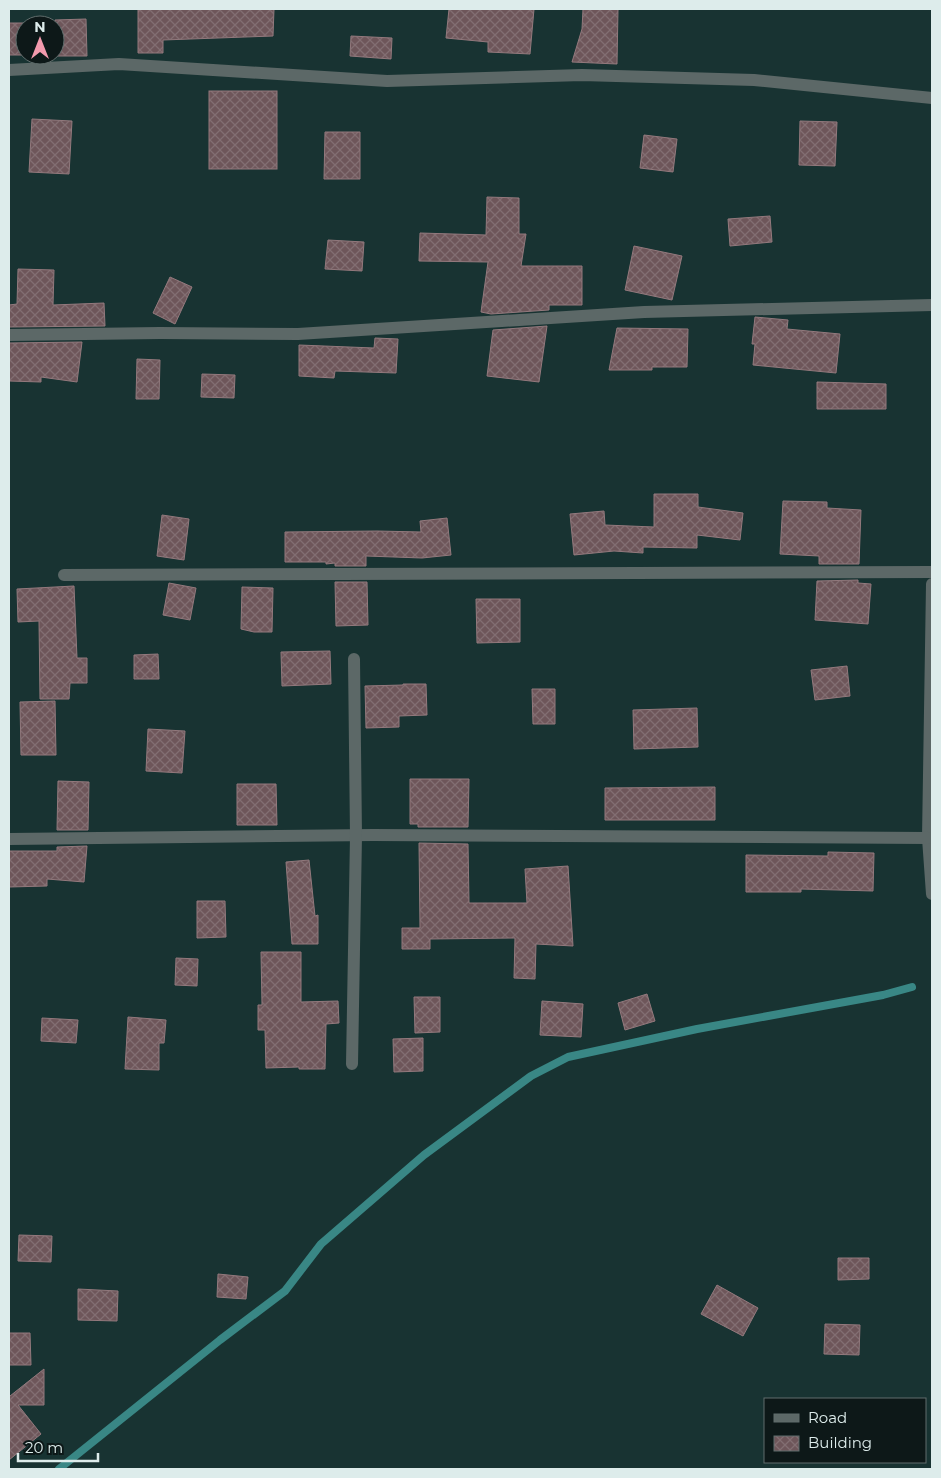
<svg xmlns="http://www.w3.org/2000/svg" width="941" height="1478" font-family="Montserrat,sans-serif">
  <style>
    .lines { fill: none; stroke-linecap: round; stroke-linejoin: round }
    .stream { stroke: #398785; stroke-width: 8 }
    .building { fill: url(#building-cross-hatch); stroke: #93797d }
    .minor { stroke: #5c6867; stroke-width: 12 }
  </style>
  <defs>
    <pattern id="building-cross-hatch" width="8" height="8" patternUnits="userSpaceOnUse" patternTransform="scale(1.25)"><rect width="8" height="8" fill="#6e565a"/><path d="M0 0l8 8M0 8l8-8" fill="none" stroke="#826e72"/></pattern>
  </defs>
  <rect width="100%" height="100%" fill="#183332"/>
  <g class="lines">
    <polyline class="stream" points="59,1469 220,1340 285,1291 321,1244 424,1155 531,1076 568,1057 697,1029 883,995 912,987"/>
  </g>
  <g class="building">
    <polygon points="138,9 274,9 273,36 163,40 163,53 138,53"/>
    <polygon points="449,9 534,9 530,54 488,52 488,42 446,38"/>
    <polygon points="583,9 618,9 617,64 572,62 582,29"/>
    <polygon points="86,19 87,56 56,56 55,25 25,25 25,55 9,55 9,23 55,23 55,20"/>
    <polygon points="351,36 392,38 391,59 350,56"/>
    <rect x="209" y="91" width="68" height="78"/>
    <polygon points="32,119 72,121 69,174 29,172"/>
    <polygon points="800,121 837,122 835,166 799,165"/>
    <polygon points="325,132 360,132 360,179 324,179"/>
    <polygon points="644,135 677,139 673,172 640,168"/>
    <polygon points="487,197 519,198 519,234 526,234 521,266 582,266 582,305 549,305 549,310 491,314 481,312 488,262 419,261 420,233 486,235"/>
    <polygon points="770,216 772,242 730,246 728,219"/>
    <polygon points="328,240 364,242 362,271 325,269"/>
    <polygon points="634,246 682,256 672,300 625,290"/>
    <polygon points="18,269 54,270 53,305 104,303 105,326 9,327 9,305 17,304"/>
    <polygon points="170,277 192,287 175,324 153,313"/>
    <polygon points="755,317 788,320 787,329 840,334 836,373 753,365 755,344 752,344"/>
    <polygon points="547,326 539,382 487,376 493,330"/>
    <polygon points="617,328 688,329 687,367 652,367 652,370 609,370"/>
    <polygon points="375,338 398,339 396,373 335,371 334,378 299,376 299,345 374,348"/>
    <polygon points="82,342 77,382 41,377 41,382 9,381 9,343"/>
    <polygon points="137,359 160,360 159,399 136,399"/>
    <polygon points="202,374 235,375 234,398 201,397"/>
    <polygon points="817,382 886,384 886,409 817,409"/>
    <polygon points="654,494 698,494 698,507 743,513 740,540 697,535 697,548 643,547 643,553 614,551 574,555 570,514 604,511 605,525 654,527"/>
    <polygon points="783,501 827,502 827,508 861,510 859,564 819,564 819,556 780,554"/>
    <polygon points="162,515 189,519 184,560 157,556"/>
    <polygon points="447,518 451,555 422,558 366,556 366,566 335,566 335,563 326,564 326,562 285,562 285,532 377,531 421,532 420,521"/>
    <polygon points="858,580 858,583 871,584 868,624 815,620 817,581"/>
    <polygon points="335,582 367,582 368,625 336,626"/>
    <polygon points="169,583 196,588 190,620 163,615"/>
    <polygon points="74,586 77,658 87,658 87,683 70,683 69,699 40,699 39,621 18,622 17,589"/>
    <polygon points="242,587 273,588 272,632 254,632 241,629"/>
    <polygon points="476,599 520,599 520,642 477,643"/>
    <polygon points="330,651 331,684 282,686 281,652"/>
    <polygon points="158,654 159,679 134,679 134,655"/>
    <polygon points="847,666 850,696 815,700 811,670"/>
    <polygon points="403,684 426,684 427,715 399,716 399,727 366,728 365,686 403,685"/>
    <polygon points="532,689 555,689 555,724 533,724"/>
    <polygon points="55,701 56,755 21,755 20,702"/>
    <polygon points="697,708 698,747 634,749 633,710"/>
    <polygon points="148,729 185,731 182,773 146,771"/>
    <polygon points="410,779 469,779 468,827 418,827 418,824 410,824"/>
    <polygon points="58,781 89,782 88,830 57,830"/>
    <polygon points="237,784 276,784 277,825 237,825"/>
    <polygon points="715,787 715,820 605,820 605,788"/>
    <polygon points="419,843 468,844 469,903 527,903 525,869 568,866 573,946 536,944 535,979 514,978 515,938 430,939 430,949 402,949 402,928 420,928"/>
    <polygon points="87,846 84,882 47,879 47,886 9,887 9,851 57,851 57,847"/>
    <polygon points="828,852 874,853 873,891 801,889 801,892 746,892 746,855 828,856"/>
    <polygon points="309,860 315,916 318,915 318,944 292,944 286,862"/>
    <polygon points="197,901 225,901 226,937 197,938"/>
    <polygon points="261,952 301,952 301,1002 338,1001 339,1023 326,1024 325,1069 299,1069 299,1067 266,1068 265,1030 258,1030 258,1005 262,1005"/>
    <polygon points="176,958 198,959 197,986 175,985"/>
    <polygon points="647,994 655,1021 625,1030 618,1003"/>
    <polygon points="414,997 440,997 440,1032 415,1033"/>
    <polygon points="542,1001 583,1004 581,1037 540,1035"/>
    <polygon points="128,1017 166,1020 164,1043 159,1043 159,1070 125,1069"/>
    <polygon points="42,1018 78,1020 76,1043 41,1041"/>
    <polygon points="423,1038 423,1071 394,1072 393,1039"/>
    <polygon points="19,1235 52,1236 51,1262 18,1261"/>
    <polygon points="838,1258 869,1258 869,1279 838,1280"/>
    <polygon points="218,1274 248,1277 246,1299 217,1297"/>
    <polygon points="717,1285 758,1308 743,1336 701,1314"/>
    <polygon points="78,1289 118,1291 117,1321 78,1320"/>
    <polygon points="825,1324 860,1325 859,1355 824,1354"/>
    <polygon points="9,1333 30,1333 31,1365 9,1365"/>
    <polygon points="44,1369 44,1405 18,1405 41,1434 9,1460 9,1394 10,1396"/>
  </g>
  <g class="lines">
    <g class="minor">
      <polyline points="9,70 119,64 387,81 582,75 754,80 932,98"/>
      <polyline points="9,335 160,333 298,334 644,312 932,305"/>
      <polyline points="64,575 932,572"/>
      <polyline points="932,584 928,838 932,894"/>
      <polyline points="9,839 373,835 928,838"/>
      <polyline points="352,1064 356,836 354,659"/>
    </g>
  </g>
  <rect width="941" height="1478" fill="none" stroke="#ddeceb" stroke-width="20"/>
  <rect x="764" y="1398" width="162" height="65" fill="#0d1818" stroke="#606d6c"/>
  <rect x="774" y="1414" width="25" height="8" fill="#5c6867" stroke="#606d6c"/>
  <text x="808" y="1423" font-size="15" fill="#ddeceb">Road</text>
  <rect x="774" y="1436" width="25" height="15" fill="url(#building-cross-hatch)" stroke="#606d6c"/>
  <text x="808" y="1448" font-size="15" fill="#ddeceb">Building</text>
  <g transform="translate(40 40)"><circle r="24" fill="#0d1818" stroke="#606d6c"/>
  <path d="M0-4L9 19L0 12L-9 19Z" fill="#f29aad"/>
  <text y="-8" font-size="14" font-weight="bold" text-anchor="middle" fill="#ddeceb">N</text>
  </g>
  <path d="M18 1453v8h80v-8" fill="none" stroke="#ddeceb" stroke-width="2.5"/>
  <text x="25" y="1453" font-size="15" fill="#ddeceb" stroke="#0d1818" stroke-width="4" paint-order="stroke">20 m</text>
</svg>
